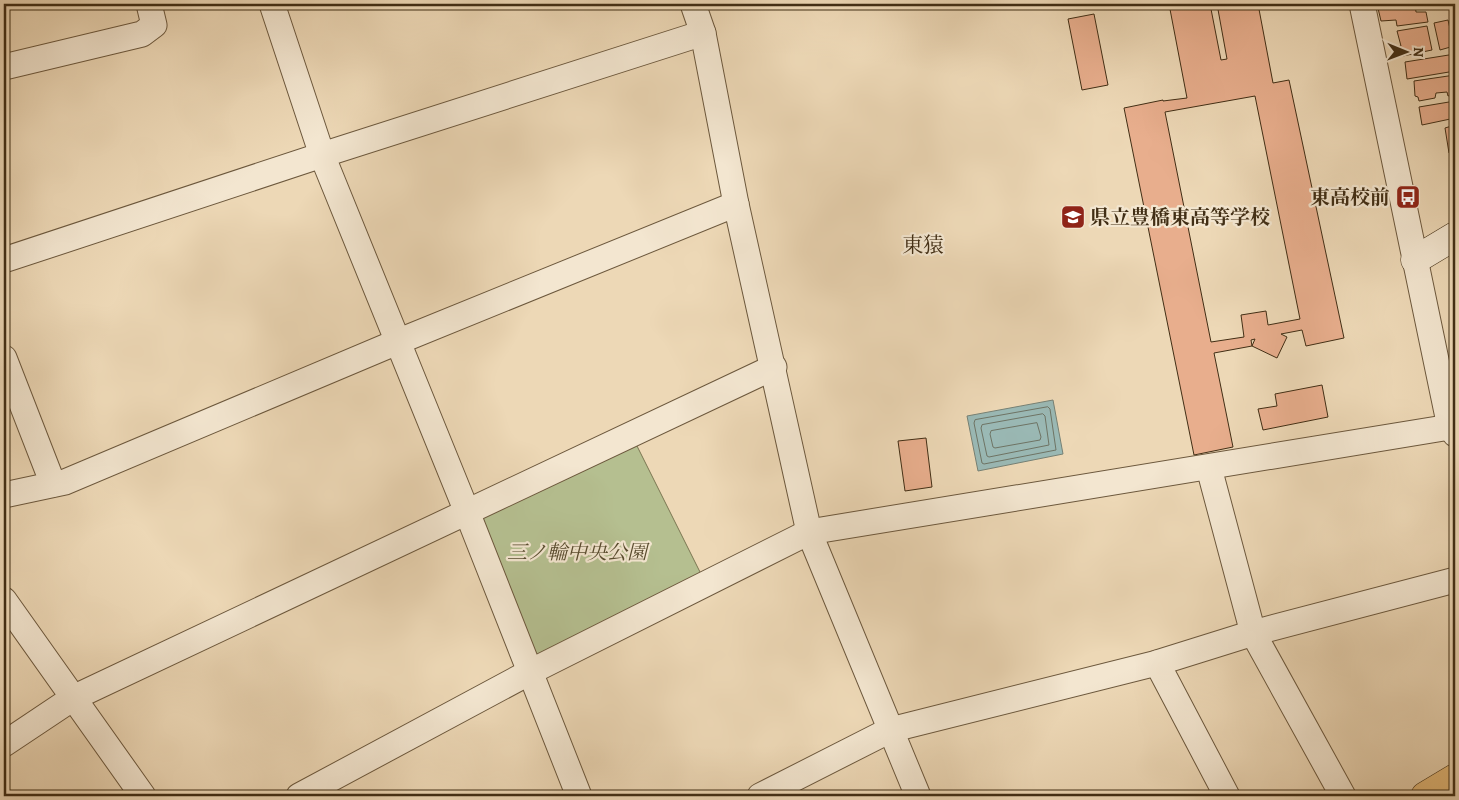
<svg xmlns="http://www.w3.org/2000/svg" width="1459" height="800" font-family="Alegreya,'Noto Serif JP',serif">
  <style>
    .green { fill: #b5bf90; stroke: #7b7652 }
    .water { fill: #9ab9b5; stroke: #768175 }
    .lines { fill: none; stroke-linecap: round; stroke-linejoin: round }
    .shore { stroke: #6e7465; stroke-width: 1 }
    .building { fill: #e8ae8d; stroke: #412e15; fill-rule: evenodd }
    .street-casing { stroke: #6c583d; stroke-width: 27 }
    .secondary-casing { stroke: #412e15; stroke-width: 29 }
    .highway-casing { stroke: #412e15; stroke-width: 29 }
    .street { stroke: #f3e6d0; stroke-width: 25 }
    .secondary { stroke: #f3e6d0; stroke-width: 28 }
    .highway { stroke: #e6bc7b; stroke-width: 28 }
    .labels { text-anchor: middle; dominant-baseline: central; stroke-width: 4.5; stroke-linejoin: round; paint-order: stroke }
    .poi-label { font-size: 20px; font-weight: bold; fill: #412e15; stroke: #f3e6d0; text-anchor: end }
    .park-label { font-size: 20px; font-style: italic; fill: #584b2e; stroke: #f3e6d0 }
    .neighbourhood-label { font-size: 21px; fill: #412e15; stroke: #f3e6d0 }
  </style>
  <rect width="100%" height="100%" fill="#edd8b6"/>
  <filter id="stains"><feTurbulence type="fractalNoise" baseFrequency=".004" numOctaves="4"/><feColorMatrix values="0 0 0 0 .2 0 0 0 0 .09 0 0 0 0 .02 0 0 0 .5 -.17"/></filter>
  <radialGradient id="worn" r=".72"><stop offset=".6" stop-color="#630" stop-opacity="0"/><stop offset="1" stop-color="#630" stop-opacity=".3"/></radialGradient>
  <polygon class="green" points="635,442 701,574 535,656 480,512"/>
  <polygon class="water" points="1053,400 1063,454 978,471 967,416"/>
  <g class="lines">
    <g class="shore">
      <polygon points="1048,407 1050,409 1056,450 984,464 982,463 974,423 975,420"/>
      <polygon points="1043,414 1045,416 1049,445 989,457 987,456 981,428 982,425"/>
      <polygon points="1037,423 1041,437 1040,440 995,448 993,447 990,434 991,431"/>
    </g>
  </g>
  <g class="building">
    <path d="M1169 4H1210L1221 60 1227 59 1217 4H1258L1273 83 1289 80 1344 338 1306 346 1302 330 1281 334 1287 337 1277 358 1252 346 1255 339 1251 340 1252 346 1214 353 1233 447 1194 455 1124 108 1163 100V101L1187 98ZM1255 96 1300 319 1268 325 1266 311 1241 315 1244 337 1211 342 1165 112Z"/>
    <polygon points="1377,4 1415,4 1416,12 1426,12 1428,22 1397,26 1396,20 1381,21"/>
    <polygon points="1094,14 1108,85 1082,90 1068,19"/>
    <polygon points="1448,20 1454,46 1440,50 1434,23"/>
    <polygon points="1427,26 1432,50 1398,57 1397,47 1401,46 1397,31"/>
    <polygon points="1455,54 1455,71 1407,79 1405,62"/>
    <polygon points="1455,75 1455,94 1448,96 1447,92 1436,93 1435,98 1419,101 1418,97 1415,96 1414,81"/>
    <polygon points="1455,101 1455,118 1422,125 1419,107"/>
    <polygon points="1455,125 1455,152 1449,153 1445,128"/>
    <polygon points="1322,385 1328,417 1263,430 1258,409 1277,406 1275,394"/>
    <polygon points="926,438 932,487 905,491 898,441"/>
  </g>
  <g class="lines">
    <defs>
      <g id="street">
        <polyline points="272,4 322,155 467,512 579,796"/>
        <polyline points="693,4 703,33 736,204 809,532 918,796"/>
        <polyline points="1362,4 1450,427 1455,434"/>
        <polyline points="4,67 142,34 154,25 149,4"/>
        <polyline points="4,260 322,155 703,33"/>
        <polyline points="4,358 53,484"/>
        <polyline points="1209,468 1253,633 1343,796"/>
        <polyline points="4,495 65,482 397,342 736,204"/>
        <polyline points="4,600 143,796"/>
        <polyline points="1157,663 1227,796"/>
        <polyline points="4,744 73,698 774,367"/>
        <polyline points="299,796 530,672 809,532 1450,427 1455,425"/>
        <polyline points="760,796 890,730 1157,663 1253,633 1455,580"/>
      </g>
      <polyline id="secondary" points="1415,260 1455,236"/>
      <polyline id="highway" points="1425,796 1455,778"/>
    </defs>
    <use href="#street" class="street-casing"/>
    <use href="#secondary" class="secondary-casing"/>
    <use href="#highway" class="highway-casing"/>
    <use href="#street" class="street"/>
    <use href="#secondary" class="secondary"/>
    <use href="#highway" class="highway"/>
  </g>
  <defs>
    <symbol id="bus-square" viewBox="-11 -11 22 22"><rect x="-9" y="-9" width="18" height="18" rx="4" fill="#8f2418" stroke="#f3e6d0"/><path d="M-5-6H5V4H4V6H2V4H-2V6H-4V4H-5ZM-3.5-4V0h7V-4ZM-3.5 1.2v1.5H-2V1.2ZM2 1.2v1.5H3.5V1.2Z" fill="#fff"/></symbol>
    <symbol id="school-square" viewBox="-11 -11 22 22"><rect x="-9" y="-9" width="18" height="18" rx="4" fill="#8f2418" stroke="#f3e6d0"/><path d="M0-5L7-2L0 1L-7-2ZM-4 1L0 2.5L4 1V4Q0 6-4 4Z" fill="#fff"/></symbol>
  </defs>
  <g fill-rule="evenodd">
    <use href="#bus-square" x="1394" y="183" width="28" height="28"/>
    <use href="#school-square" x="1059" y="203" width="28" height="28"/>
  </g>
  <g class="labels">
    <g class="poi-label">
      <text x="1390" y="197">東高校前</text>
      <text x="1090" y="217" text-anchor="start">県立豊橋東高等学校</text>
    </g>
    <g class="park-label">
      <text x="577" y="552">三ノ輪中央公園</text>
    </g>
    <g class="neighbourhood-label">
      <text x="923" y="245">東猿</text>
    </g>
  </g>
  <rect width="1459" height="800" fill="none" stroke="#edd8b6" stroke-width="20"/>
  <rect x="5" y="5" width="1449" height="790" fill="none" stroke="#412e15" stroke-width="2.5"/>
  <rect x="10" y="10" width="1439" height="780" fill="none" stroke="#412e15"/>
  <g transform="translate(1406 52) rotate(91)" stroke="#f3e6d0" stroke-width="4" paint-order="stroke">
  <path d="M0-4L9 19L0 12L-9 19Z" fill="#412e15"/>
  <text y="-8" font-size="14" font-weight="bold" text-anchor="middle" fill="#412e15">N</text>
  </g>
  <rect width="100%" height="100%" filter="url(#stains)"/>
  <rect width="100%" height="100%" fill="url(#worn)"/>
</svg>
